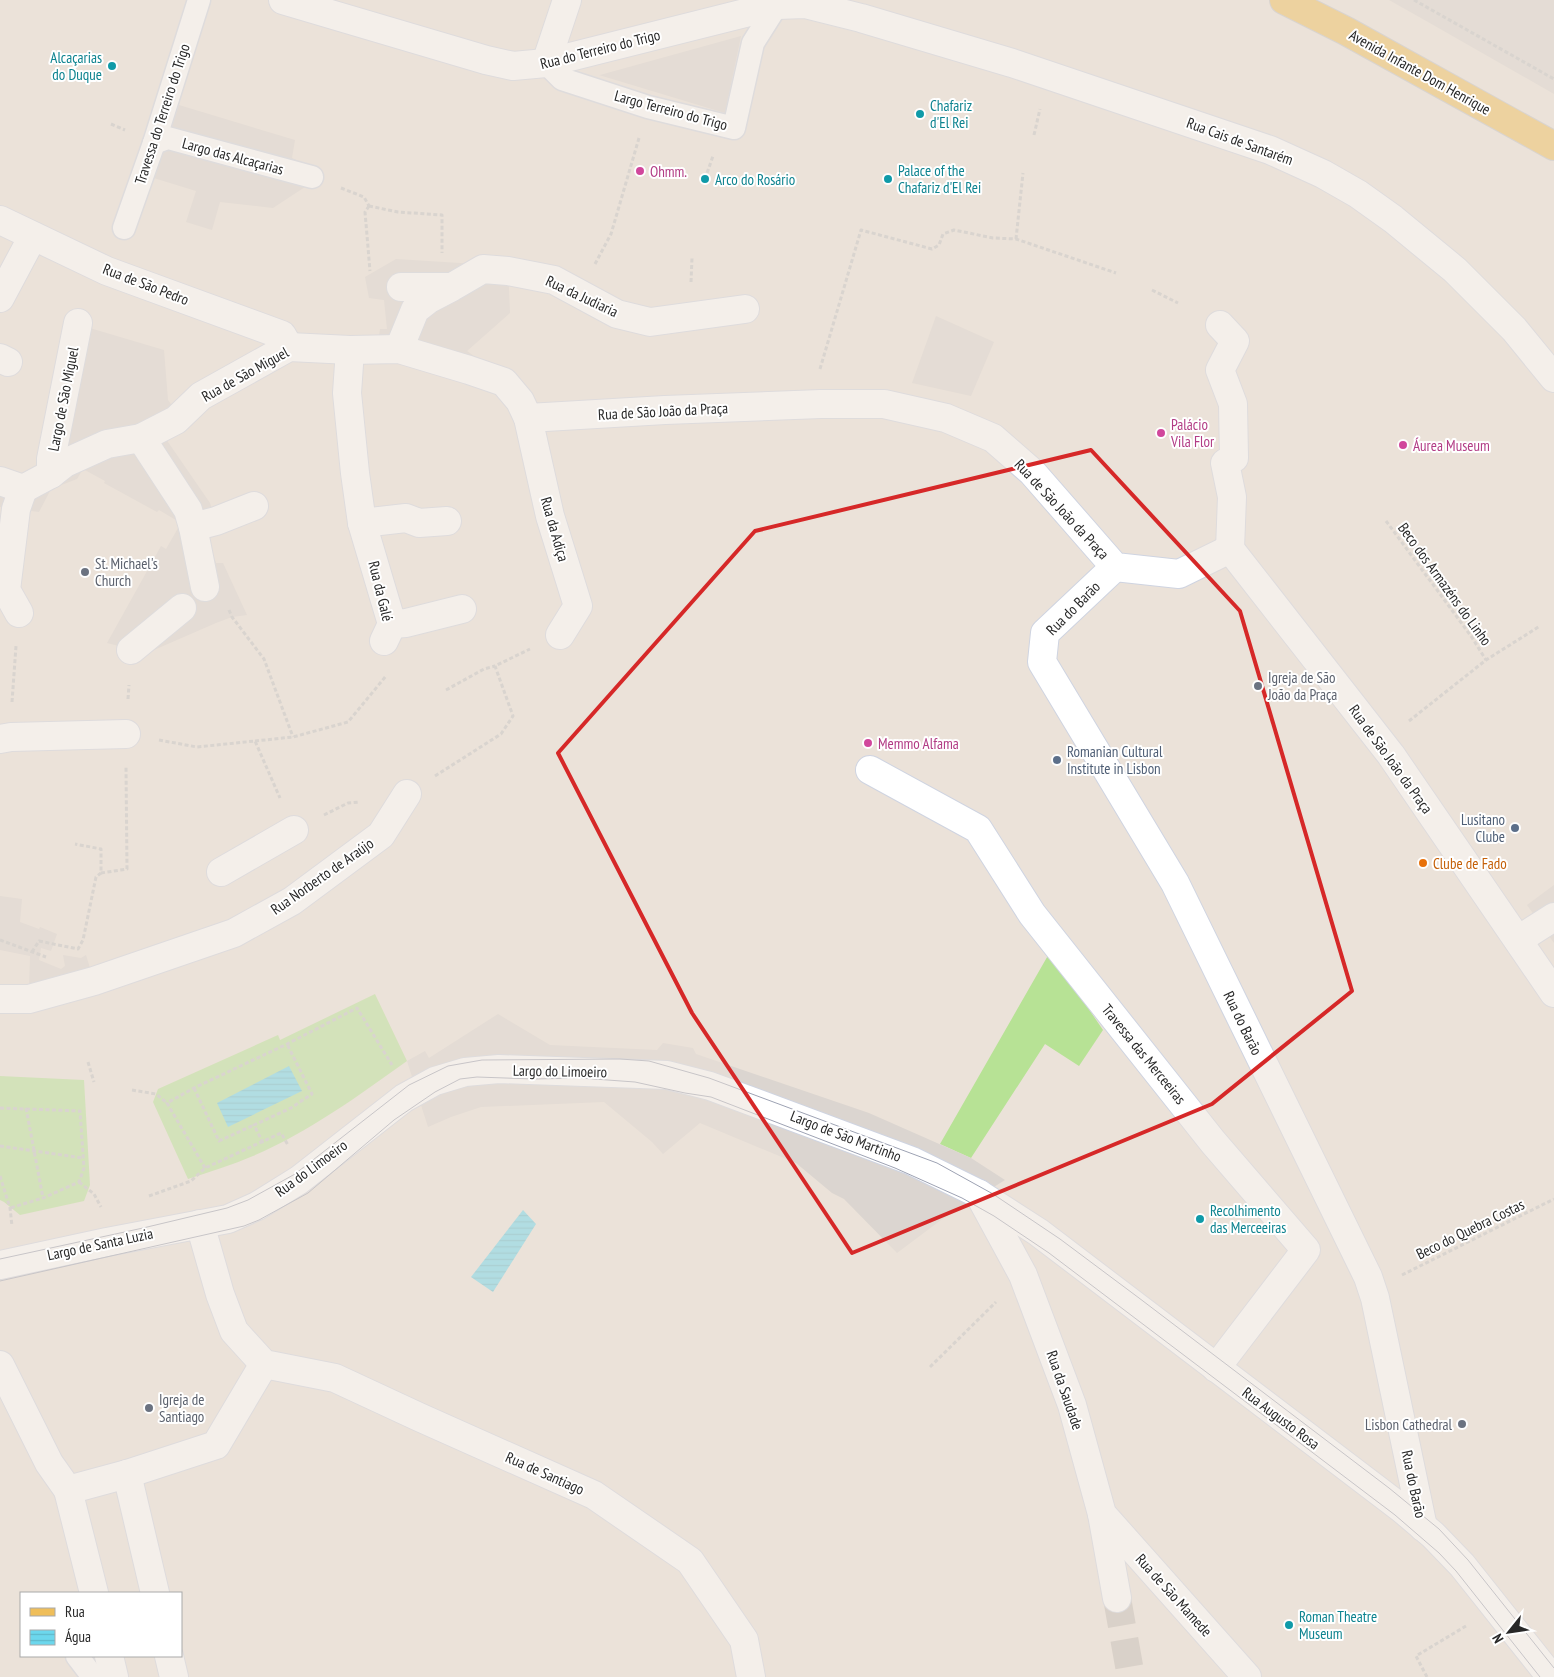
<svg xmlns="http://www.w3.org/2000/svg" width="1554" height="1677" font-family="'PT Sans Narrow',sans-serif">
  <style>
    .garden { fill: #b7e295 }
    .plaza { fill: #dbd5d0 }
    .water { fill: url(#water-rules) }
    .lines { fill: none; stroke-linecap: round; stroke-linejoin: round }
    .pedestrian-tunnel { stroke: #c4bdb6; stroke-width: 28; stroke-dasharray: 28 14; stroke-linecap: butt }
    .service-casing { stroke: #cfd4e1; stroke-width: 25 }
    .pedestrian-casing { stroke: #cfd4e1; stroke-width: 30 }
    .minor-casing { stroke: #cfd4e1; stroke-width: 30 }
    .tertiary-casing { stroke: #cfd4e1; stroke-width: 30 }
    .primary-casing { stroke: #c3c3c3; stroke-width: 30 }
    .path { stroke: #c3c3c3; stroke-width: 3; stroke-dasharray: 4 2.5; stroke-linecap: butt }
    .service { stroke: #fff; stroke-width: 22 }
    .pedestrian { stroke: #fff; stroke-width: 28 }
    .minor { stroke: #fff; stroke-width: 28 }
    .tertiary { stroke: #fff; stroke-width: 28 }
    .primary { stroke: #efbe5a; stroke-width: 28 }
    .tram { stroke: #9da2b3; stroke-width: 1 }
    .marked { fill: none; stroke: #d62828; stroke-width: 4; stroke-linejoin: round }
    .culture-dot { fill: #0f9aa8; stroke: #fff; stroke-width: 2 }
    .hotel-dot { fill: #d1479c; stroke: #fff; stroke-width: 2 }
    .worship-dot { fill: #6b7280; stroke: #fff; stroke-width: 2 }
    .service-dot { fill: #5c6f8a; stroke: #fff; stroke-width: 2 }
    .food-dot { fill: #e8710a; stroke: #fff; stroke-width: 2 }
    .labels { text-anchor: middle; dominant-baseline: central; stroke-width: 4; stroke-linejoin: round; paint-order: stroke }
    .street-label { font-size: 15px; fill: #282828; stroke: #fff }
    .culture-label { font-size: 15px; fill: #0d838f; stroke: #fff; text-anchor: start }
    .hotel-label { font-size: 15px; fill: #b23c85; stroke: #fff; text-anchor: start }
    .worship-label { font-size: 15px; fill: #5b616d; stroke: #fff; text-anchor: start }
    .service-label { font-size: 15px; fill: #4e5e75; stroke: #fff; text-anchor: start }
    .food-label { font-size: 15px; fill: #c56008; stroke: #fff; text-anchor: start }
  </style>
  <defs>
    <pattern id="water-rules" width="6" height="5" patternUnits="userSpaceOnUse" patternTransform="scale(1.25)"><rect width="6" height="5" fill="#6cd7ed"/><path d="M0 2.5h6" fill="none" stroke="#5eb9cb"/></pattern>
  </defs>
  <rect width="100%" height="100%" fill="#ebe2d9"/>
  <g class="garden">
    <polygon points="1050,952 1103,1030 1079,1066 1045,1044 971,1158 940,1144"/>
    <path d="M375 994 407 1061C358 1096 309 1132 253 1156 232 1165 209 1172 188 1179L153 1102 158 1089 278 1035 280 1040Z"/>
    <polygon points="0,1076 84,1080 90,1185 84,1201 20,1215 4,1202 0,1200"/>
  </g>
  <g class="plaza">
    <polygon points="1389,0 1554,0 1554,94 1428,22"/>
    <polygon points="741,36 725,113 599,75 600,75"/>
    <polygon points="179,105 295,140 292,158 315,169 308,185 273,208 220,202 212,230 186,222 196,191 144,175 168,138"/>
    <polygon points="396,259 508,266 510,313 467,351 508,380 364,350 362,335 379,336 380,329 387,329 384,300 369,298 365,277"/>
    <polygon points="936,316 994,342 971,396 912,383"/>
    <polygon points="83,326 164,350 168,400 173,407 164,427 168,442 210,503 216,521 206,535 216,563 223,563 247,615 232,617 216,623 147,653 107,643 161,546 166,549 181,523 159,510 157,512 104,483 105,481 83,469 77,479 51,489 39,512 0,507 0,469 30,475 39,471"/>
    <polygon points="1554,885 1554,943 1527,905"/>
    <polygon points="0,896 22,899 20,922 39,929 40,927 57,934 51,951 41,948 39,960 61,969 65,966 63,955 81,958 86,955 97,991 29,991 30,956 0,950"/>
    <polygon points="498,1014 550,1045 657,1050 663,1043 693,1048 696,1054 869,1113 971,1158 1005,1180 941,1220 897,1253 844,1199 832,1193 796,1163 700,1123 663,1154 652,1142 604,1102 481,1107 451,1117 428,1127 407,1061 425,1051 429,1058"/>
  </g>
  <g class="water">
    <polygon points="289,1066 302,1091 228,1127 217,1103"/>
    <polygon points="523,1210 536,1224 493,1292 471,1277"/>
  </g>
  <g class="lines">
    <polyline class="pedestrian-tunnel" points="1117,1598 1131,1677"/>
    <defs>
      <g id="service">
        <polyline points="546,63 562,79 648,107 734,128 753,43 777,5"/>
        <polyline points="154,143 168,138 312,177"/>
        <polyline points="124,228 154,143 199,0"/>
        <polyline points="77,1656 93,1677"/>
      </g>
      <g id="pedestrian">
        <polyline points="0,220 107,271 282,335 289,347"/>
        <polyline points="401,287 450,287"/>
        <polyline points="0,298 33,236"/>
        <polyline points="1220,325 1235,341 1220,370 1233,404 1234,458 1225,463 1232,497 1230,549"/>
        <polyline points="399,349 415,310 429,299 452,287 483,269 508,271 554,280 617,314 650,322 745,309"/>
        <polyline points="350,350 347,393 355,473 362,523 392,624 384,641"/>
        <polyline points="0,358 8,362"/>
        <polyline points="141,438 188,510 193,527 205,587"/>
        <polyline points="51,474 51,459 78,323"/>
        <polyline points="362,523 406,518 419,523 447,521"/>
        <polyline points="193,527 216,521 254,506"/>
        <polyline points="392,624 406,623 462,609"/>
        <polyline points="131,650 182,608"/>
        <polyline points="0,739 11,737 126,734"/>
        <polyline points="221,872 294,830"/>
        <polyline points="0,999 29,999 94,981 234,933 292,901 381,835 407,794"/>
        <polyline points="1102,1514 1117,1598"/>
      </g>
      <g id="minor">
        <polyline points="546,63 567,0"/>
        <polyline points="528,418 665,410 821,404 884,404 946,418 993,438 1032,472 1115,567 1179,574 1230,549 1391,755 1554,993"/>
        <polyline points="0,481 23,489 51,474 65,463 107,444 141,438 176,420 201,396 289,347 350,350 399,349 469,370 504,382 520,401 528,418 550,516 578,606 560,635"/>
        <polyline points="1115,567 1045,633 1042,662 1175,883 1368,1277 1375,1298 1423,1527"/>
        <polyline points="19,613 6,590 16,509 23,489"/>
        <polyline points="870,770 978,829 1032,914 1213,1142 1306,1250 1216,1368"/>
        <polyline points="1518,940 1554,917"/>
        <polyline points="979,1194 1023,1275 1072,1405 1102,1514 1247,1677"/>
        <polyline points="200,1224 220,1294 234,1331 264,1364 335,1378 419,1417 594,1495 690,1561 744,1640 751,1677"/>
        <polyline points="0,1365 49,1463 68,1490"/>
        <polyline points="127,1474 155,1593"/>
        <polyline points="94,1593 68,1490 127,1474 216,1445 264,1364"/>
        <polyline points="109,1656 114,1677"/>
        <polyline points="169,1656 174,1677"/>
      </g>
      <g id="tertiary">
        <polyline points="283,0 486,60 513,66 546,63 777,5 805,4 861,18 1012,63 1270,150 1323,174 1358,194 1393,219 1455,270 1514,329 1554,378"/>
        <polyline points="0,1265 107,1242 228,1219 257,1206 299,1180 404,1098 435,1081 465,1072 499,1069 667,1075 710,1086 912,1161 979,1194 1038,1232 1401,1508 1433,1535 1462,1565 1551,1677"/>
      </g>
      <polyline id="primary" points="1284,0 1346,31 1554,146"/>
    </defs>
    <use href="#service" class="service-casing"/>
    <use href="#pedestrian" class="pedestrian-casing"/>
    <use href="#minor" class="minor-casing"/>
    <use href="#tertiary" class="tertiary-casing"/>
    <use href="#primary" class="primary-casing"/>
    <g class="path">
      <polyline points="1414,0 1554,79"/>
      <polyline points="111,124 125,130"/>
      <polyline points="1034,135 1040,109"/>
      <polyline points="705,179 713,156"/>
      <polyline points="341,188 364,197 369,206"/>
      <polyline points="369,206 398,212 442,215 442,253"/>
      <polyline points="369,206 365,212 370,271"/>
      <polyline points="1016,239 1023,173"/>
      <polyline points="595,264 611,234 639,138"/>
      <polyline points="691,282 692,258"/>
      <polyline points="1152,290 1178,303"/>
      <polyline points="820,369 861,230 932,249 939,245 943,234 954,230 993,238 1016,239 1116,273"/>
      <polyline points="1386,521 1471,636 1486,660"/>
      <polyline points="229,610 232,617 264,659 293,737"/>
      <polyline points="446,690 484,669 495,666"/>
      <polyline points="128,699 129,685"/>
      <polyline points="12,702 16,646"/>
      <polyline points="1409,721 1486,660 1540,626"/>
      <polyline points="159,740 197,747 255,741 280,798"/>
      <polyline points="255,741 293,737 348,722 386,676"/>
      <polyline points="435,776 501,734 513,716 495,666 530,649"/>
      <polyline points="324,815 348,803 360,802"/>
      <polyline points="101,873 127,869 126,767"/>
      <polyline points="0,940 46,957"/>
      <polyline points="32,952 39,941 78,949 83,940 96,877 101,873 101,849 75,844"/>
      <polyline points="88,1062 94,1082"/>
      <polyline points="194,1088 219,1141 254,1125"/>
      <polyline points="132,1090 156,1094 167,1103"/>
      <polyline points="0,1108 80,1111 84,1168 79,1182 43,1198 10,1208"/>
      <polyline points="26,1108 43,1198"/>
      <polyline points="263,1143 254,1125 291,1108 312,1094 287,1044"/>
      <polyline points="0,1146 83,1158"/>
      <polyline points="205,1168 167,1103 194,1088 287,1044 357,1008 392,1065"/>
      <polyline points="0,1176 10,1208 12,1226"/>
      <polyline points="79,1182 94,1194 101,1207"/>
      <polyline points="149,1196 191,1181 205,1168 281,1133 288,1145"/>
      <polyline points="1402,1275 1554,1199"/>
      <polyline points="930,1367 996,1302"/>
      <polyline points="1427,1677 1416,1656 1466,1626"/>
    </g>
    <use href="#service" class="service"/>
    <use href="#pedestrian" class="pedestrian"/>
    <use href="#minor" class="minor"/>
    <use href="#tertiary" class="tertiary"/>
    <use href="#primary" class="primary"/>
    <g class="tram">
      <polyline points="0,1259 143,1228 227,1208 248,1200 295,1174 409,1085 448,1066 482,1060 620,1059 649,1061 709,1078 937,1163 993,1194 1060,1239 1139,1298 1389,1488 1439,1529 1468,1560 1554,1668"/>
      <polyline points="0,1281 244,1226 259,1220 308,1193 394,1120 435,1092 460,1079 477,1077 533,1079 580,1078 635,1082 685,1093 711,1097 895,1168 962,1198 994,1216 1049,1253 1395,1515 1439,1553 1456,1571 1540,1677"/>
    </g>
  </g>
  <path d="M0 0H1554V1677H0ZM1091 450 1240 611 1352 991 1212 1104 852 1253 692 1013 558 753 755 531Z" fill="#ebe2d9" fill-opacity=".55" fill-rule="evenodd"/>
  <path class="marked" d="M1091 450 1240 611 1352 991 1212 1104 852 1253 692 1013 558 753 755 531Z"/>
  <g class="culture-dot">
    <circle cx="112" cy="66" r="5"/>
    <circle cx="920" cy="114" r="5"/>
    <circle cx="705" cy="179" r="5"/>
    <circle cx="888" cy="179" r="5"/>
    <circle cx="1200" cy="1219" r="5"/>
    <circle cx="1289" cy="1625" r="5"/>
  </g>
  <g class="hotel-dot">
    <circle cx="640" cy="171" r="5"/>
    <circle cx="1161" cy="433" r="5"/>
    <circle cx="1403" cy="445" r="5"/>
    <circle cx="868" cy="743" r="5"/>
  </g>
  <g class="worship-dot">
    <circle cx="85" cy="572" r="5"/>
    <circle cx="1258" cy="686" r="5"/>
    <circle cx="149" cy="1408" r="5"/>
    <circle cx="1462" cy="1424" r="5"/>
  </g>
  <g class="service-dot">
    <circle cx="1057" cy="760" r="5"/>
    <circle cx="1515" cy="828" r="5"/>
  </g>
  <circle class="food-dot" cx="1423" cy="863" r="5"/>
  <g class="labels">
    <g class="street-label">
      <text transform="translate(600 49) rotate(-14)">Rua do Terreiro do Trigo</text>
      <text transform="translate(1420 72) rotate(29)">Avenida Infante Dom Henrique</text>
      <text transform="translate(671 110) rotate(15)">Largo Terreiro do Trigo</text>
      <text transform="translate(162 114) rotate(-72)">Travessa do Terreiro do Trigo</text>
      <text transform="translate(1240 141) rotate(20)">Rua Cais de Santarém</text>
      <text transform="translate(233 156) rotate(15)">Largo das Alcaçarias</text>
      <text transform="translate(146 284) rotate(21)">Rua de São Pedro</text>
      <text transform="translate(582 296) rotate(25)">Rua da Judiaria</text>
      <text transform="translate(245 374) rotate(-29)">Rua de São Miguel</text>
      <text transform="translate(63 399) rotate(-79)">Largo de São Miguel</text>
      <text transform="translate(663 411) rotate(-3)">Rua de São João da Praça</text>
      <text transform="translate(1062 509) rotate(47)">Rua de São João da Praça</text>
      <text transform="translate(555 529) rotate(74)">Rua da Adiça</text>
      <text transform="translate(1445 584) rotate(54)">Beco dos Armazéns do Linho</text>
      <text transform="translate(381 591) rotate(76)">Rua da Galé</text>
      <text transform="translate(1073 608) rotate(-45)">Rua do Barão</text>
      <text transform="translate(1391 759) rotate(54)">Rua de São João da Praça</text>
      <text transform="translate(322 876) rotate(-35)">Rua Norberto de Araújo</text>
      <text transform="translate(1243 1023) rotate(64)">Rua do Barão</text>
      <text transform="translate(1144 1054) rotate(51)">Travessa das Merceeiras</text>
      <text transform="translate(560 1071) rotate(1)">Largo do Limoeiro</text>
      <text transform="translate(846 1136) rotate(21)">Largo de São Martinho</text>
      <text transform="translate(311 1168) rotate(-36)">Rua do Limoeiro</text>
      <text transform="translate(1470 1229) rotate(-26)">Beco do Quebra Costas</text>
      <text transform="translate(100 1244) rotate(-12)">Largo de Santa Luzia</text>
      <text transform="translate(1065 1390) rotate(71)">Rua da Saudade</text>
      <text transform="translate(1281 1418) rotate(37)">Rua Augusto Rosa</text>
      <text transform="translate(545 1473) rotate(24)">Rua de Santiago</text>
      <text transform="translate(1414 1484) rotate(78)">Rua do Barão</text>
      <text transform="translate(1174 1595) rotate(48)">Rua de São Mamede</text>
    </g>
    <g class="culture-label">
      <text x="102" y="57" text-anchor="end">Alcaçarias<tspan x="102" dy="17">do Duque</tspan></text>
      <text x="930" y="105">Chafariz<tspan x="930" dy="17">d'El Rei</tspan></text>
      <text x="898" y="170">Palace of the<tspan x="898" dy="17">Chafariz d'El Rei</tspan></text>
      <text x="715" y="179">Arco do Rosário</text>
      <text x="1210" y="1210">Recolhimento<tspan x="1210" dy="17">das Merceeiras</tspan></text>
      <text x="1299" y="1616">Roman Theatre<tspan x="1299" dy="17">Museum</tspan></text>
    </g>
    <g class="hotel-label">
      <text x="650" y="171">Ohmm.</text>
      <text x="1171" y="424">Palácio<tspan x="1171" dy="17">Vila Flor</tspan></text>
      <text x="1413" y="445">Áurea Museum</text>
      <text x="878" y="743">Memmo Alfama</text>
    </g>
    <g class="worship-label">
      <text x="95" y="563">St. Michael's<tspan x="95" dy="17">Church</tspan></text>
      <text x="1268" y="677">Igreja de São<tspan x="1268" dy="17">João da Praça</tspan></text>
      <text x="159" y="1399">Igreja de<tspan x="159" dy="17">Santiago</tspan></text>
      <text x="1452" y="1424" text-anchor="end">Lisbon Cathedral</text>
    </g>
    <g class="service-label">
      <text x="1067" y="751">Romanian Cultural<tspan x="1067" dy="17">Institute in Lisbon</tspan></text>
      <text x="1505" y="819" text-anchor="end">Lusitano<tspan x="1505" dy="17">Clube</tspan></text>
    </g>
    <g class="food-label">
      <text x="1433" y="863">Clube de Fado</text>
    </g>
  </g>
  <rect x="20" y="1592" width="162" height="65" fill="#ffffff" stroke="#a9a9a9"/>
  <rect x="30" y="1608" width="25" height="8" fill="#efbe5a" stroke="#a9a9a9"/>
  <text x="65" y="1617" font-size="15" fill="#282828">Rua</text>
  <rect x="30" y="1630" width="25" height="15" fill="url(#water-rules)" stroke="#a9a9a9"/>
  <text x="65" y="1642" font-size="15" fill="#282828">Água</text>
  <g transform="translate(1509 1632) rotate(240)" stroke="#ffffff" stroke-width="4" paint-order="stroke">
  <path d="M0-4L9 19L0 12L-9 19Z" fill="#282828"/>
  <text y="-8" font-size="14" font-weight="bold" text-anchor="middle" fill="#282828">N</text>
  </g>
</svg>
